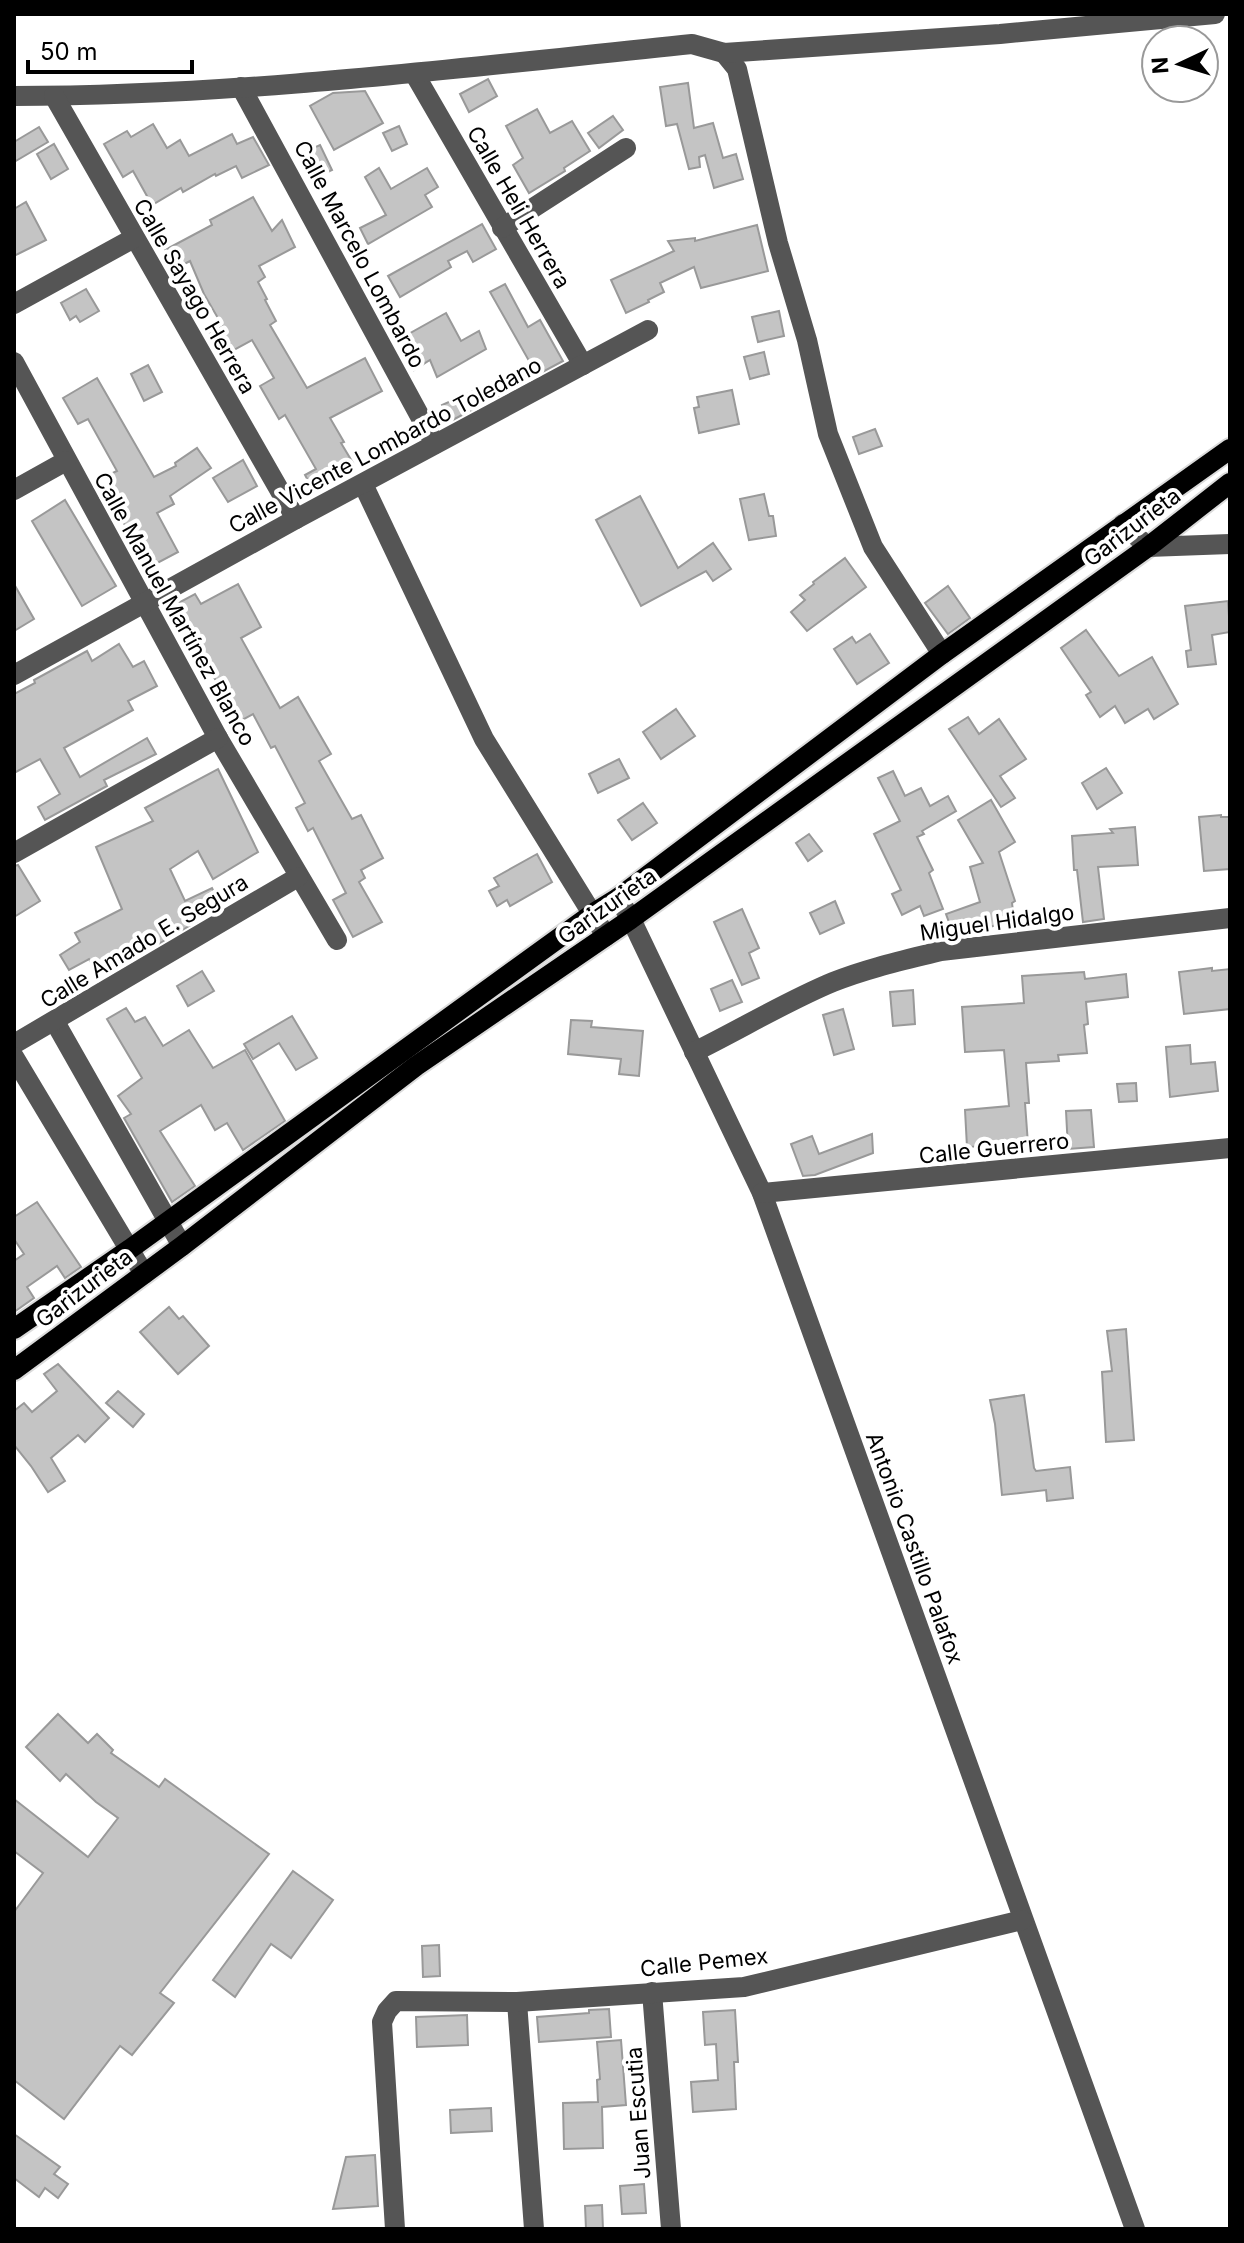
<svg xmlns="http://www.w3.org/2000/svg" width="1244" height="2243" font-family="Inter,sans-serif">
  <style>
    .building { fill: #c4c4c4; stroke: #999; stroke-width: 2 }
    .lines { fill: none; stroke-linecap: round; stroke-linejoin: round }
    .major-casing { stroke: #dbdbdb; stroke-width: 24 }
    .minor { stroke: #555; stroke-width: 20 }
    .major { stroke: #000; stroke-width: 20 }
    .labels { text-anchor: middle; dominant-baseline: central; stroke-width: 8; stroke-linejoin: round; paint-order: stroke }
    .street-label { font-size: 22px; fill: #000; stroke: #fff }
  </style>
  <rect width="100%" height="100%" fill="#fff"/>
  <g class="building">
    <polygon points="488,79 497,96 469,112 460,94"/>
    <polygon points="688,83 694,128 713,123 723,158 736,154 743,179 714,188 705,155 699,157 700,167 689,169 677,124 666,126 660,87"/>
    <polygon points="365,91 383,123 334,150 310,106 333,93"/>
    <polygon points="537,109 550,133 572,121 590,151 564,168 565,171 529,193 513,165 523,158 506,126"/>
    <polygon points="613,116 623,130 599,148 588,133"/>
    <polygon points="153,124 167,148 180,140 189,156 232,134 237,144 253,137 269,165 242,178 236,166 216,176 215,174 183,192 181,188 152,205 133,171 123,177 104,144 127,131 131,137"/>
    <polygon points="399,126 407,144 392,151 383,133"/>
    <polygon points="39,127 48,142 14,162 14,142"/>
    <polygon points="54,144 68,169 51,179 37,154"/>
    <polygon points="320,145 332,170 310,180 298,155"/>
    <polygon points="379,168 391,189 427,168 438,187 425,195 432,207 368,244 360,228 386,215 365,177"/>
    <polygon points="253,197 272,231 282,220 295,247 259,266 265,277 258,282 267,299 265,300 276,321 270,325 307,388 365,358 382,391 330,418 344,442 341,443 353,463 326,479 329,484 314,492 305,475 316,469 285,415 279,419 260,386 274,378 252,340 223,356 209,332 222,325 204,294 190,261 175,269 165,250 212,225 210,220"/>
    <polygon points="26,202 46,240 14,256 14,209"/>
    <polygon points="482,224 496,249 473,262 467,251 448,261 451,267 400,297 388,276"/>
    <polygon points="757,225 768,271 701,288 694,267 660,283 664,292 648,300 649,302 626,313 611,280 674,251 668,241 695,238 695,241"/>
    <polygon points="505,284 528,327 540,320 563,361 537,375 490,292"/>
    <polygon points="86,289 99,311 80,322 76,316 70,320 61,303"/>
    <polygon points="779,311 784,336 758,342 752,317"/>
    <polygon points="446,313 461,341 479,331 486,349 437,377 430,360 414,370 398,340"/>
    <polygon points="764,352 769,374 750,379 744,357"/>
    <polygon points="148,365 162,392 144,401 131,374"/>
    <polygon points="97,378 154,477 176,466 175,463 197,448 211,468 170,496 174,504 157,513 178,552 148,568 114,505 120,501 106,476 117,471 88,419 78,424 63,398"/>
    <polygon points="500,379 505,392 449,422 442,405"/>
    <polygon points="732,390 739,424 699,433 694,408 699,407 697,397"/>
    <polygon points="875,429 882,446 859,454 853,437"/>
    <polygon points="243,460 257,486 228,502 213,478"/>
    <polygon points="764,494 769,516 773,516 776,536 749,540 740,499"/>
    <polygon points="640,496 678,568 713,543 731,569 713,581 706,571 641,606 596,520"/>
    <polygon points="65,500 116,586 82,606 32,521"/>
    <polygon points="845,558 866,587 807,631 791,612 805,600 800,595 814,584 813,582"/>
    <polygon points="14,584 34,619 14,631"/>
    <polygon points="238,584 261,627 241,638 280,708 298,697 331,754 319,761 352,819 361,815 383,858 361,870 365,878 359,882 382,922 353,937 333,900 346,893 313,828 308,831 296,808 305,803 275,746 271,748 253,714 233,725 217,695 222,692 204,659 197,663 167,609 195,594 201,604"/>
    <polygon points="948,586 970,618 948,634 925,603"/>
    <polygon points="1228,601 1230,632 1212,635 1216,664 1188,667 1186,651 1191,650 1185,606"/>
    <polygon points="1086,630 1119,676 1152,657 1178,704 1154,719 1148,709 1125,723 1115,706 1100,717 1086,695 1091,692 1061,648"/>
    <polygon points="870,634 889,663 857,684 834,649 852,637 856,643"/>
    <polygon points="119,644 133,667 144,661 157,686 128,701 133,710 64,748 80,777 147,738 156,754 104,780 107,786 45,820 38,807 60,794 40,759 14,773 14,694 35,683 34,680 87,651 92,661"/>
    <polygon points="676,709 695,736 661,759 643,732"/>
    <polygon points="968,717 979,734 999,719 1026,759 1000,776 1015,798 1001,807 949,729"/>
    <polygon points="619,759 629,778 598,793 589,774"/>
    <polygon points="1106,768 1122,793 1097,809 1082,783"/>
    <polygon points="218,769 258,852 213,879 198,851 170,869 185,901 212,888 221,906 194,919 196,922 148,950 145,946 130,953 127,948 93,966 89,959 69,970 60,955 80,942 75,933 122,909 96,847 153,821 145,808"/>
    <polygon points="893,771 905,796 921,788 930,806 948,796 956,811 922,831 924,834 917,837 933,870 929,873 943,909 924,916 920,906 902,915 892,894 901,890 874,834 900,821 878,778"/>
    <polygon points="991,800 1015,842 999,852 1015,901 1012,903 1014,919 966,935 954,936 946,914 980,902 970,867 983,863 958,820"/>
    <polygon points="643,803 657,823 632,840 618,820"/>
    <polygon points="1221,815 1221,817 1230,817 1230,869 1204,871 1199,817"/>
    <polygon points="1135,827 1138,865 1098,867 1104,919 1083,922 1077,870 1074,870 1072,836 1113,833 1110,829"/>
    <polygon points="809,834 822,851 808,861 796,843"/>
    <polygon points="537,854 552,882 510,906 507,900 497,906 489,891 499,886 494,878"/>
    <polygon points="18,865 40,901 14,917 14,866"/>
    <polygon points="835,901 844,923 820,934 810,913"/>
    <polygon points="742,909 759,948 749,953 759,978 742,985 714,922"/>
    <polygon points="1212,968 1212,971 1230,969 1230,1009 1184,1014 1179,972"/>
    <polygon points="202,971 214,991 188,1006 177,986"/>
    <polygon points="1084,972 1085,979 1126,974 1128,997 1086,1002 1088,1024 1084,1025 1087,1053 1058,1055 1059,1061 1026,1063 1029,1103 1025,1103 1028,1144 967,1147 965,1110 1009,1106 1004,1050 965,1052 962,1007 1024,1003 1022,976"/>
    <polygon points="732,980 742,1002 720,1011 711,989"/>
    <polygon points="913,990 915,1024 893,1026 890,992"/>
    <polygon points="126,1008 135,1022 145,1017 163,1046 189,1030 213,1068 245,1050 285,1121 243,1150 227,1123 215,1130 201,1105 160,1131 195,1186 172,1202 124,1118 131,1114 118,1096 142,1078 107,1019"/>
    <polygon points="843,1009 854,1049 834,1055 823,1015"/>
    <polygon points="292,1016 317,1058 296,1070 279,1043 253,1059 244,1044"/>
    <polygon points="571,1020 592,1021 591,1027 643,1031 639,1076 619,1074 621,1059 568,1054"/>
    <polygon points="1190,1045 1191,1064 1215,1062 1218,1091 1170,1097 1166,1047"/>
    <polygon points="1136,1083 1137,1101 1119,1102 1117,1084"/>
    <polygon points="1091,1110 1094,1147 1068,1149 1066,1111"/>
    <polygon points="872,1134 873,1153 815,1175 803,1176 791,1144 812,1136 819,1154"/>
    <polygon points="37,1202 81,1267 65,1278 57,1266 27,1287 34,1298 14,1312 14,1261 24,1254 14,1239 14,1217"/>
    <polygon points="169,1307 179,1319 183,1316 209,1346 178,1374 140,1332"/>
    <polygon points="1126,1329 1134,1440 1106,1442 1102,1372 1112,1371 1107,1331"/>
    <polygon points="58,1364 109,1418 85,1442 78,1435 51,1458 65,1481 48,1492 31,1466 14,1445 14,1411 24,1403 32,1412 57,1391 44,1374"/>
    <polygon points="118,1391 144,1414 133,1427 106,1403"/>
    <polygon points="1024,1395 1034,1468 1036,1471 1070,1467 1073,1498 1047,1501 1046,1490 1002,1495 995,1424 990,1400"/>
    <polygon points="58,1714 88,1743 97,1734 113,1750 111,1753 159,1787 165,1779 269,1854 160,1993 174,2003 132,2055 120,2046 64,2119 14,2080 14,1912 43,1873 14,1851 14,1799 88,1857 118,1818 96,1802 66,1774 60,1781 26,1747"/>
    <polygon points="293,1871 333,1900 291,1958 271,1944 235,1997 213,1980"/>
    <polygon points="439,1945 440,1976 423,1977 422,1946"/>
    <polygon points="609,2009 611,2037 539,2042 537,2017 589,2013 589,2010"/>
    <polygon points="735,2010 738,2062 734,2062 736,2109 693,2112 691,2082 718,2080 716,2044 705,2045 703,2012"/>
    <polygon points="467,2015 468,2045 417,2047 416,2017"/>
    <polygon points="621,2040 626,2105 602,2107 603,2148 564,2149 563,2103 598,2102 597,2080 600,2079 597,2042"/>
    <polygon points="491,2108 492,2131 451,2133 450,2110"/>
    <polygon points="14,2134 60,2167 54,2174 68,2184 58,2198 45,2188 39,2197 14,2178"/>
    <polygon points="375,2155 378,2206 333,2209 346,2157"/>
    <polygon points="644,2184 646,2213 622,2214 620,2186"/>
    <polygon points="602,2205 603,2229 586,2229 585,2206"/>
  </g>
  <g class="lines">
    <defs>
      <g id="major">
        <polyline points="14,1329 130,1249 592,914 618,898 942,654 1230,449"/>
        <polyline points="14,1370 182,1246 416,1066 631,919 1148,547 1230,483"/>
      </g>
    </defs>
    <use href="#major" class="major-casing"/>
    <g class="minor">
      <polyline points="724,53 737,69 778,243 807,340 828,434 873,547 942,654"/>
      <polyline points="414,73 583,365"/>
      <polyline points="241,87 435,444"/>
      <path d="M14 96C241 96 467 67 692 44L724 53 1000 34 1215 14"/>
      <polyline points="54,96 296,519"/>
      <polyline points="502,228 626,148"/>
      <polyline points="14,304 134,238"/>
      <polyline points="14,362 218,738 337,940"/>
      <polyline points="363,484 484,739 606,936"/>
      <polyline points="14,490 66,461"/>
      <polyline points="1123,524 1148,547 1230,544"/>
      <polyline points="14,675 296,519 648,330"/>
      <polyline points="14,853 218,738"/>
      <polyline points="618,898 631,919 762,1193 1135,2229"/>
      <polyline points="55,1022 182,1246"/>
      <polyline points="14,1044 298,877"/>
      <path d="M694 1052C739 1030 787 1001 833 982 868 968 905 960 941 951L1230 918"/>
      <polyline points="14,1057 144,1274"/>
      <polyline points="762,1193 1230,1148"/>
      <polyline points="652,1992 671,2229"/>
      <polyline points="517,2002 534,2229"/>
      <polyline points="395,2229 382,2022 387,2011 396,2001 517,2002 744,1987 1022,1920"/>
    </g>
    <use href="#major" class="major"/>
  </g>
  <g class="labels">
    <g class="street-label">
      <text transform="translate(519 207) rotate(60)">Calle Heli Herrera</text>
      <text transform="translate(360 254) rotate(62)">Calle Marcelo Lombardo</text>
      <text transform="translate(195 296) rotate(60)">Calle Sayago Herrera</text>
      <text transform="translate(385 445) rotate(-28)">Calle Vicente Lombardo Toledano</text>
      <text transform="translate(1132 527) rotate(-37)">Garizurieta</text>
      <text transform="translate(175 609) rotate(61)">Calle Manuel Martínez Blanco</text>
      <text transform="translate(607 906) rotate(-35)">Garizurieta</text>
      <text transform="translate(997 922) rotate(-8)">Miguel Hidalgo</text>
      <text transform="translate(144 941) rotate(-31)">Calle Amado E. Segura</text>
      <text transform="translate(994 1148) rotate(-6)">Calle Guerrero</text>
      <text transform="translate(84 1288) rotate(-37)">Garizurieta</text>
      <text transform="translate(915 1548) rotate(70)">Antonio Castillo Palafox</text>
      <text transform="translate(704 1962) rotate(-6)">Calle Pemex</text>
      <text transform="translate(638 2113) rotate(-94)">Juan Escutia</text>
    </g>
  </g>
  <rect width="1244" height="2243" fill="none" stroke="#000000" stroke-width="32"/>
  <g transform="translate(1180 64) rotate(266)"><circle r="38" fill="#ffffff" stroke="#999999" stroke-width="2"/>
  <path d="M0-6L14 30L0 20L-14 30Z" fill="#000000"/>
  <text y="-12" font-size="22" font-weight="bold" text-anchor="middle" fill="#000000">N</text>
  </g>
  <path d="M28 60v12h164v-12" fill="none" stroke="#000000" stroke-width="4"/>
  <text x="40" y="60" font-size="24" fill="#000000" stroke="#ffffff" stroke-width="6" paint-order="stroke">50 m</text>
</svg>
